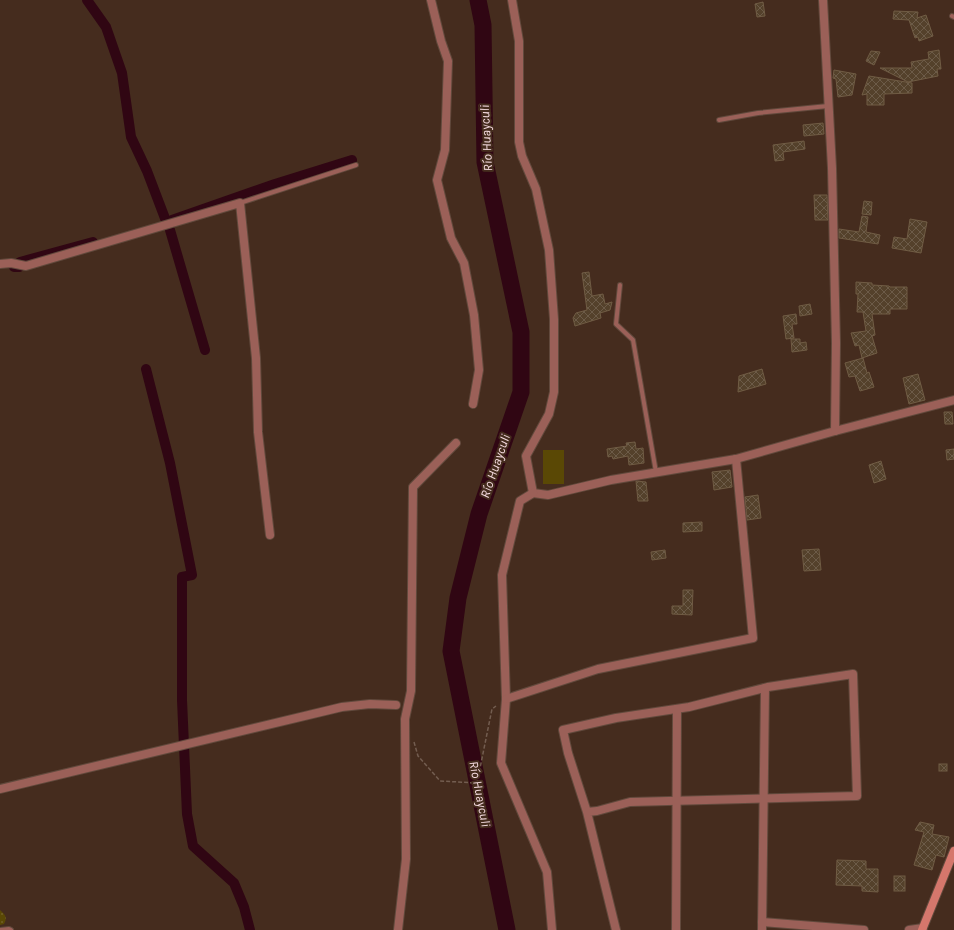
<svg xmlns="http://www.w3.org/2000/svg" width="954" height="930" font-family="Karla,sans-serif">
  <style>
    .grass { fill: url(#grass-dots) }
    .pitch { fill: #5a4805 }
    .lines { fill: none; stroke-linecap: round; stroke-linejoin: round }
    .canal { stroke: #300613; stroke-width: 10 }
    .river { stroke: #300613; stroke-width: 17 }
    .building { fill: url(#building-cross-hatch); stroke: #705c44 }
    .service-casing { stroke: #61493c; stroke-width: 6 }
    .minor-casing { stroke: #61493c; stroke-width: 10 }
    .secondary-casing { stroke: #61493c; stroke-width: 10 }
    .path { stroke: #735d50; stroke-width: 1.5; stroke-dasharray: 4 2; stroke-linecap: butt }
    .service { stroke: #9b6058; stroke-width: 4 }
    .minor { stroke: #9b6058; stroke-width: 8 }
    .secondary { stroke: #d5776c; stroke-width: 8 }
    .labels { text-anchor: middle; dominant-baseline: central; stroke-width: 4; stroke-linejoin: round; paint-order: stroke }
    .water-label { font-size: 13px; font-style: italic; fill: #f5dbe0; stroke: #452c1e }
  </style>
  <defs>
    <pattern id="grass-dots" width="8" height="8" patternUnits="userSpaceOnUse"><rect width="8" height="8" fill="#5a4805"/><path d="M2 2h.1M6 6h.1" fill="none" stroke="#716128" stroke-width="1.8" stroke-linecap="round"/></pattern>
    <pattern id="building-cross-hatch" width="8" height="8" patternUnits="userSpaceOnUse"><rect width="8" height="8" fill="#54412b"/><path d="M0 0l8 8M0 8l8-8" fill="none" stroke="#6c5b48"/></pattern>
  </defs>
  <rect width="100%" height="100%" fill="#452c1e"/>
  <path class="grass" d="M0 910C5 915 8 917 4 924L0 925Z"/>
  <rect class="pitch" x="543" y="450" width="21" height="34"/>
  <g class="lines">
    <g class="canal">
      <polyline points="87,0 106,27 122,73 131,137 147,171 166,221"/>
      <polyline points="172,220 275,184 352,160"/>
      <polyline points="170,230 205,350"/>
      <polyline points="14,267 19,267 20,262 93,242"/>
      <polyline points="146,369 170,463 192,575 182,577 182,700 187,814 193,846 234,883 244,907 250,930"/>
    </g>
    <polyline class="river" points="478,0 483,25 485,162 521,332 521,392 479,514 458,598 451,651 507,930"/>
  </g>
  <g class="building">
    <polygon points="763,2 765,16 757,17 755,4"/>
    <polygon points="894,11 918,12 917,18 926,15 933,36 919,41 918,37 915,38 909,20 893,19"/>
    <polygon points="939,50 941,69 937,69 938,76 908,82 880,68 912,68 911,62 929,59 928,52"/>
    <polygon points="871,51 880,52 874,65 866,61"/>
    <polygon points="834,70 856,74 852,95 838,97 836,79 833,78"/>
    <polygon points="869,76 912,83 912,93 884,94 884,105 867,105 867,94 862,95"/>
    <polygon points="823,123 824,134 804,136 803,125"/>
    <polygon points="804,141 805,149 783,152 784,160 775,161 773,145"/>
    <polygon points="814,195 827,195 828,220 815,220"/>
    <polygon points="864,201 872,202 871,215 862,214"/>
    <polygon points="862,216 868,217 866,232 880,235 878,244 839,238 839,229 859,232"/>
    <polygon points="910,219 927,222 921,253 892,248 894,237 907,239"/>
    <polygon points="589,272 592,296 603,294 605,304 612,302 610,310 600,313 601,318 575,326 573,318 576,313 587,310 582,273"/>
    <polygon points="856,282 872,283 872,285 889,286 890,287 907,287 907,309 890,309 890,314 872,314 875,335 872,336 877,353 862,358 859,345 855,346 851,333 866,331 863,312 857,312 858,294 856,294"/>
    <polygon points="810,304 812,314 800,316 799,306"/>
    <polygon points="796,314 797,324 792,324 794,338 786,339 783,316"/>
    <polygon points="791,339 800,339 800,343 806,342 807,350 792,352"/>
    <polygon points="863,358 867,373 869,372 874,387 860,391 855,376 849,377 845,363"/>
    <polygon points="762,369 766,384 738,392 739,376"/>
    <polygon points="918,374 925,400 909,404 903,378"/>
    <polygon points="944,412 952,412 953,424 945,424"/>
    <polygon points="635,442 636,449 643,448 644,463 629,465 628,456 613,459 612,456 608,457 607,449 627,446 626,443"/>
    <polygon points="954,449 954,459 947,460 946,450"/>
    <polygon points="881,461 886,479 874,483 869,465"/>
    <polygon points="730,470 732,487 714,490 712,472"/>
    <polygon points="636,481 646,482 648,501 638,501"/>
    <polygon points="758,495 761,518 747,520 745,497"/>
    <polygon points="702,522 702,531 683,532 683,523"/>
    <polygon points="819,549 821,570 804,571 802,550"/>
    <polygon points="665,550 666,558 652,560 651,552"/>
    <polygon points="683,590 693,590 692,615 672,614 672,606 683,606"/>
    <rect x="939" y="764" width="8" height="7"/>
    <polygon points="920,822 934,825 932,834 949,837 944,857 936,855 932,870 914,865 924,832 915,830"/>
    <polygon points="837,860 866,861 866,869 878,869 878,892 862,891 862,886 836,885"/>
    <rect x="894" y="876" width="11" height="15"/>
  </g>
  <g class="lines">
    <defs>
      <g id="service">
        <polyline points="952,16 954,17"/>
        <polyline points="719,120 758,113 828,106"/>
        <polyline points="240,203 356,165"/>
        <polyline points="620,285 616,324 633,340 656,472"/>
        <polyline points="0,930 9,929 11,930"/>
      </g>
      <g id="minor">
        <polyline points="431,0 441,41 448,61 445,150 437,180 451,238 464,263 474,315 479,370 473,404"/>
        <polyline points="512,0 519,41 519,142 522,156 536,189 549,250 554,319 554,392 549,414 526,456 533,493 548,495 611,480 736,459 835,431 954,400"/>
        <polyline points="823,0 832,168 836,343 835,431"/>
        <polyline points="0,264 11,263 26,266 240,203 256,358 258,432 270,535"/>
        <polyline points="533,493 520,501 502,575 506,699 501,763 547,872 552,930"/>
        <polyline points="506,699 598,669 753,638 736,459"/>
        <polyline points="0,789 342,707 370,704 396,705"/>
        <polyline points="587,812 597,811 630,802 857,796 853,674 768,687 689,707 616,718 563,730 568,753 587,812 616,930"/>
        <polyline points="762,922 864,930"/>
        <polyline points="398,930 406,859 405,719 411,691 413,487 456,443"/>
        <polyline points="676,930 677,709"/>
        <polyline points="762,930 765,688"/>
        <polyline points="909,930 923,928"/>
      </g>
      <polyline id="secondary" points="922,930 954,851"/>
    </defs>
    <use href="#service" class="service-casing"/>
    <use href="#minor" class="minor-casing"/>
    <use href="#secondary" class="secondary-casing"/>
    <polyline class="path" points="414,742 418,756 440,781 477,783 492,709 496,706"/>
    <use href="#service" class="service"/>
    <use href="#minor" class="minor"/>
    <use href="#secondary" class="secondary"/>
  </g>
  <g class="labels">
    <g class="water-label">
      <text transform="translate(486 138) rotate(-93)">Río Huayculi</text>
      <text transform="translate(495 466) rotate(-71)">Río Huayculi</text>
      <text transform="translate(480 794) rotate(79)">Río Huayculi</text>
    </g>
  </g>
</svg>
